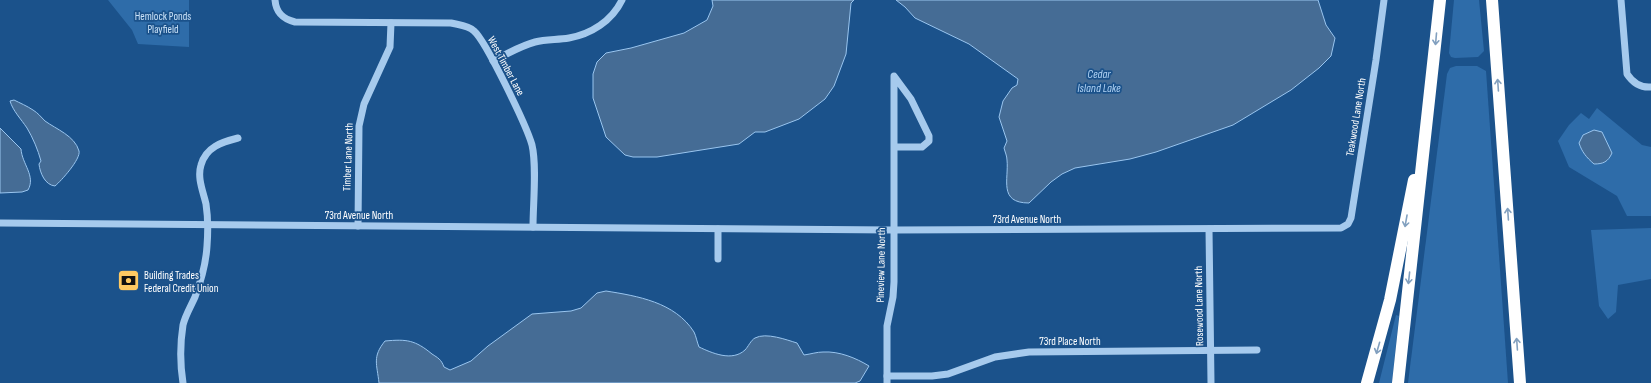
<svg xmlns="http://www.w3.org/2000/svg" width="1651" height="383" font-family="'Sofia Sans Condensed',sans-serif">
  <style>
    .green { fill: #2e6ca9 }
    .water { fill: #456c95; stroke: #99c5ef }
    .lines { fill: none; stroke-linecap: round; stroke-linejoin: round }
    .minor { stroke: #a6caed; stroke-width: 7 }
    .highway { stroke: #fff; stroke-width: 12 }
    .oneway { stroke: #82a0bf }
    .labels { text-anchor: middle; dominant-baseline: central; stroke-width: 3.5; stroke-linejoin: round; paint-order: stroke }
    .park-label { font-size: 11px; fill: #cbe3f9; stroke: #1b528b }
    .street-label { font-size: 11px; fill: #fff; stroke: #1b528b }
    .poi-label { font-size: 11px; fill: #fff; stroke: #1b528b; text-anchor: start }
    .water-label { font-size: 12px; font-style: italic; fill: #b1d3f4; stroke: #1b528b }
  </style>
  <rect width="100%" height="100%" fill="#1b528b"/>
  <g class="green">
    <polygon points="108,0 189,0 189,47 138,44 132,30"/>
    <polygon points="1454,0 1479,0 1484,51 1478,57 1455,58 1451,57 1449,53"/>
    <polygon points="1456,66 1477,66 1486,71 1508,383 1408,383 1447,74 1450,68"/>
    <polygon points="1597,108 1642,145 1651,147 1651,216 1627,216 1617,196 1569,167 1558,141 1569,125 1581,113 1589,119"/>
    <polygon points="1651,228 1651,279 1618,285 1616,312 1608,319 1599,306 1591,230"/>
    <polygon points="1396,315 1399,316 1392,383 1379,383"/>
  </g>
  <g class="water">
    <polygon points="712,0 854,0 851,3 846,54 834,86 825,99 799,119 765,132 755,132 739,144 657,157 633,157 625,155 606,137 593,98 593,74 597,62 606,53 631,48 684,33 707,20 713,6"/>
    <path d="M896 0H1318L1326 25 1335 38 1331 56 1319 68 1291 90 1233 125 1156 152 1130 159 1075 168 1062 174 1051 182 1029 203C998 203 1009 179 1007 160 1007 156 1005 152 1004 148L1007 141 999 117 1003 101 1012 88 1017 85 1018 79 969 44 915 18 905 7Z"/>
    <path d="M14 100C20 103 27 106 33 110 38 113 41 117 45 121 56 129 75 136 79 151 81 159 61 181 55 186 45 185 40 173 39 164L41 161C38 150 33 138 27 128 21 119 13 111 10 101Z"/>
    <path d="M0 128 21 149C22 164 36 176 28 190L22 192 0 193Z"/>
    <path d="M1594 130 1602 132 1612 153C1608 162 1603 164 1594 164 1586 157 1582 152 1579 143L1583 135Z"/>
    <path d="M606 291C637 296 675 302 694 332 696 336 697 342 699 347 712 353 732 362 745 350 748 347 751 340 755 338 766 332 787 340 797 343L804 355C811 354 817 352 823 352 839 351 856 358 869 366L860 381 855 383H379C377 364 372 357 385 341 407 339 415 340 432 354 438 358 441 359 444 367L450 370 471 361 488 346 532 314 571 311 581 308 597 293Z"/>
  </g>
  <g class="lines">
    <g class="minor">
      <path d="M275 0C276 13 283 19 295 22L451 23C459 25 468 25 474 31 486 41 527 127 532 145 537 166 533 204 533 227"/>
      <path d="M1621 0 1627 74C1633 83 1640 88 1651 87"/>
      <path d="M493 61C507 54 520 46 535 42 546 39 557 40 569 38 591 34 612 21 622 0"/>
      <polyline points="0,223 893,230 1341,228 1348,224 1351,218 1376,60 1384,0"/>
      <polyline points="358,226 359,126 364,104 390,47 391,23"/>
      <polyline points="1209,229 1211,383"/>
      <polyline points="718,259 718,229"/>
      <polyline points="887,376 932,376 948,374 995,357 1029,352 1257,350"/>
      <path d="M183 383C180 364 180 344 183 325 185 316 191 306 195 297 201 281 206 263 207 246 208 233 208 217 206 204 203 191 197 178 201 165 206 147 222 142 238 138"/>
      <polyline points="887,383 887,326 893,297 894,282 894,76 911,99 929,136 929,141 922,147 894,147"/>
    </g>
    <g class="highway">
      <polyline points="1492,0 1520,383"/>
      <polyline points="1367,383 1390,300 1414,180"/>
      <polyline points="1398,383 1440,0"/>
    </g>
  </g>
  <defs><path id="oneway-shaft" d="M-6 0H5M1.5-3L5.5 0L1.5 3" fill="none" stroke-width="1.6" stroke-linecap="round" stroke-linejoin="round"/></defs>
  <g class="oneway">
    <use href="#oneway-shaft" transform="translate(1436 39) rotate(95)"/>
    <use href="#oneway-shaft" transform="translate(1498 85) rotate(-94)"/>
    <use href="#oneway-shaft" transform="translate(1508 214) rotate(-94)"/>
    <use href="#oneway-shaft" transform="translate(1406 221) rotate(100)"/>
    <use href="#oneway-shaft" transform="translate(1409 278) rotate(96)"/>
    <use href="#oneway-shaft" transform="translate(1517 344) rotate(-94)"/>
    <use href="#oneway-shaft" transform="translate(1378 348) rotate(106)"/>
  </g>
  <defs>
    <symbol id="bank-square" viewBox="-11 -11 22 22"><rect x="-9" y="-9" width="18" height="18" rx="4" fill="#fec962" stroke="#1b528b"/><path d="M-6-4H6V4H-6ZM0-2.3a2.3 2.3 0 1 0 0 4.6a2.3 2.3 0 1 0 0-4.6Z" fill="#111"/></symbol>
  </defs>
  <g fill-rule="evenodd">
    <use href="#bank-square" x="116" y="268" width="25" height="25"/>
  </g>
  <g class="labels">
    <g class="park-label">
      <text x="163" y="16">Hemlock Ponds<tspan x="163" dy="13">Playfield</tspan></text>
    </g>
    <g class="street-label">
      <text transform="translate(506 66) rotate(62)">West Timber Lane</text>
      <text transform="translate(1356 117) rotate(-81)">Teakwood Lane North</text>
      <text transform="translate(348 157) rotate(-88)">Timber Lane North</text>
      <text x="359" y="215">73rd Avenue North</text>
      <text x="1027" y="219">73rd Avenue North</text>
      <text transform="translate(881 265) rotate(-89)">Pineview Lane North</text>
      <text transform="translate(1199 306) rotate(-91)">Rosewood Lane North</text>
      <text x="1070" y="341">73rd Place North</text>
    </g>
    <g class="poi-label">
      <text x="144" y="275">Building Trades<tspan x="144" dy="13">Federal Credit Union</tspan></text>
    </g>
    <g class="water-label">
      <text x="1099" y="74">Cedar<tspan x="1099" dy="14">Island Lake</tspan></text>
    </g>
  </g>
</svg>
